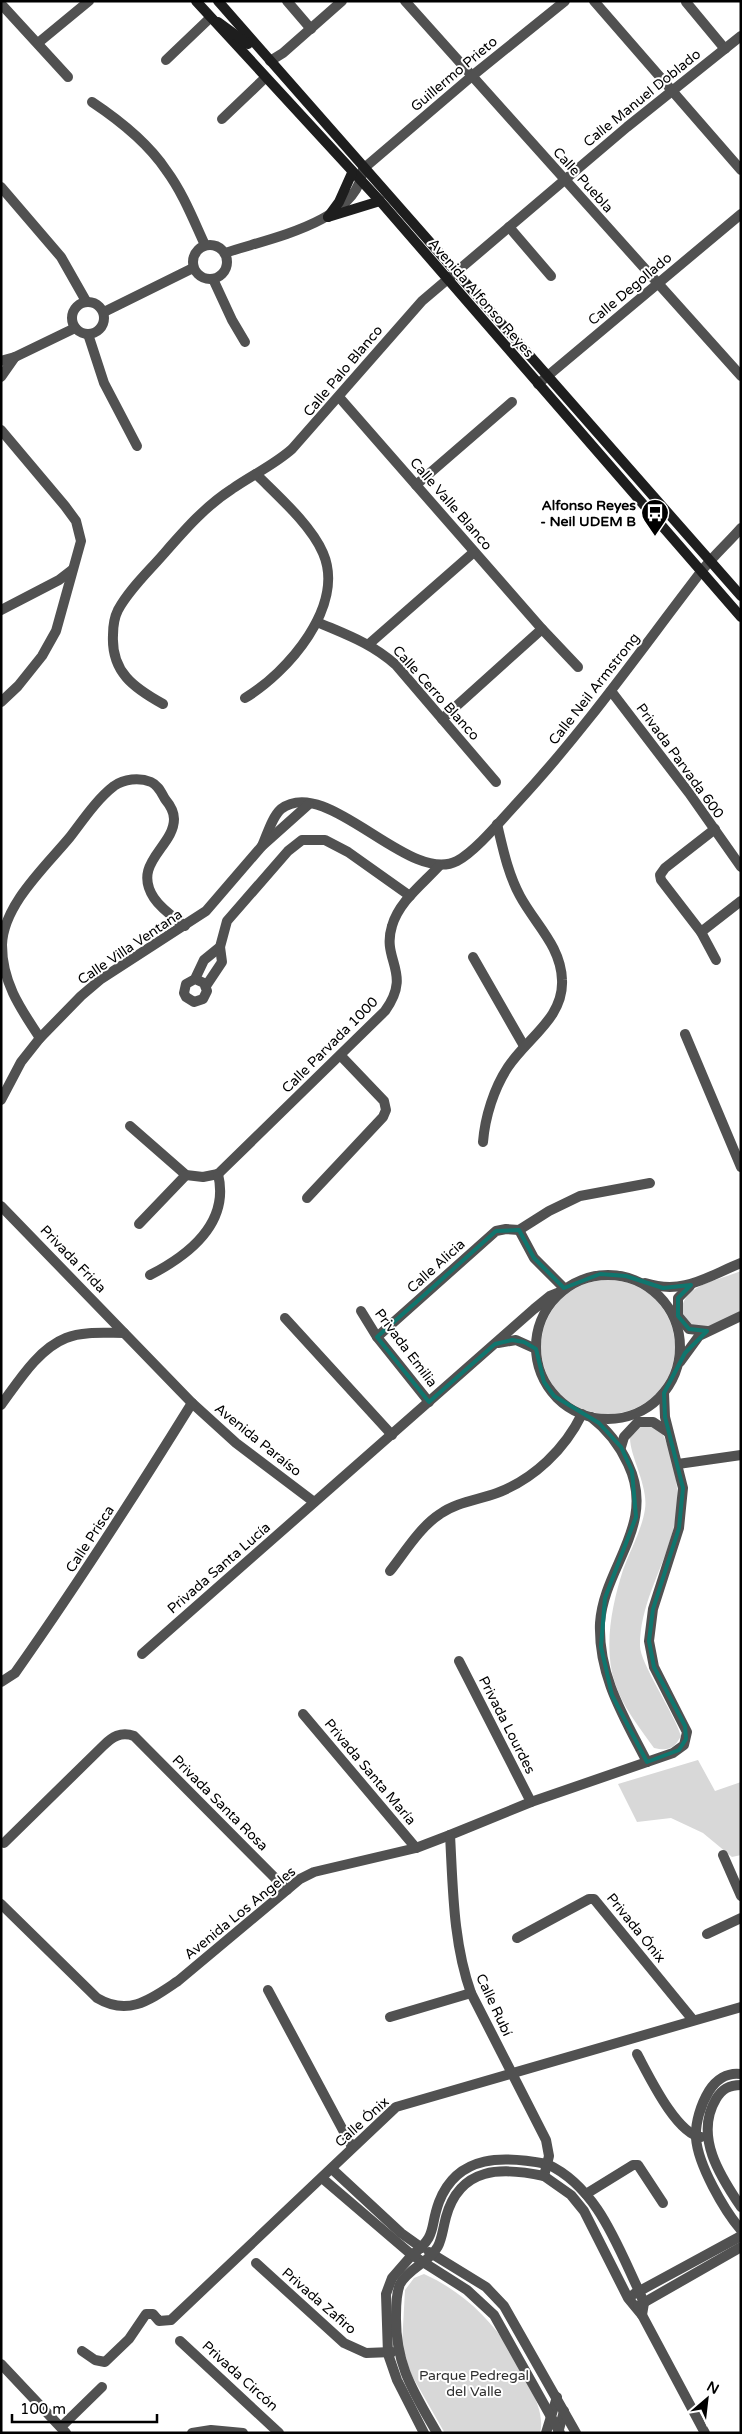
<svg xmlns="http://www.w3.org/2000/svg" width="742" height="2434" font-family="'Varela Round',sans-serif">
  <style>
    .green { fill: #d8d8d8 }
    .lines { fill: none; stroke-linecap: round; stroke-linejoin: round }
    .minor { stroke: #515151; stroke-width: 10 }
    .tertiary { stroke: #515151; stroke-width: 10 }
    .secondary { stroke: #1e1e1e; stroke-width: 10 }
    .marked { fill: none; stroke: #0f766e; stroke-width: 4; stroke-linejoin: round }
    .labels { text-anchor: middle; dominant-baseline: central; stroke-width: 4; stroke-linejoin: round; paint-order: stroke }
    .street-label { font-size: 14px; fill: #000; stroke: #fff }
    .poi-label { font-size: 14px; font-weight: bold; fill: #000; stroke: #fff; text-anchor: end }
    .park-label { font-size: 14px; fill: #2f2f2f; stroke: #fff }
  </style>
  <rect width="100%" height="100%" fill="#fff"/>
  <g class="green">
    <path d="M741 1271V1311C732 1315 710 1328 702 1327 680 1326 676 1305 691 1292 703 1282 726 1277 741 1271Z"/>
    <circle cx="608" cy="1347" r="67"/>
    <path d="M645 1424 661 1430C677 1464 683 1500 671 1537 660 1575 640 1606 640 1646 640 1663 674 1713 681 1736 674 1749 668 1751 654 1748 640 1728 622 1706 615 1683 603 1648 612 1604 623 1570 630 1550 642 1530 645 1509 649 1484 625 1449 631 1432Z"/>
    <polygon points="698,1760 715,1791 741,1782 741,1855 732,1857 703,1833 671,1818 637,1822 618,1784"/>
    <path d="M424 2274C475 2297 509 2339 531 2389 537 2402 544 2418 540 2433H445L443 2430 411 2374 402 2345 405 2290 414 2278Z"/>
  </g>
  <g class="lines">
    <g class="minor">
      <polyline points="287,1 311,29"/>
      <polyline points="405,1 741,376"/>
      <polyline points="594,1 741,170"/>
      <polyline points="686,2 725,49"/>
      <polyline points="1,4 68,77"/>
      <polyline points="38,43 89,1"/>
      <polyline points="166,60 210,18"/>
      <path d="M92 102C119 120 148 143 166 170 183 193 193 219 205 245"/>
      <polyline points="222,119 265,78"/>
      <polyline points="1,187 61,257 86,301"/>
      <polyline points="509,227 551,276"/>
      <circle cx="210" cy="262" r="17"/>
      <path d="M225 253C269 238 357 223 363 169L472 76 565 1"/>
      <polyline points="213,279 232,320 245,342"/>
      <circle cx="88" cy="318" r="16"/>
      <polyline points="104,312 193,268"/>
      <polyline points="88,334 104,383 137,446"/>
      <polyline points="1,361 15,357 75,328"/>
      <polyline points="1,377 15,357"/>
      <polyline points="538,384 741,214"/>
      <polyline points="339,397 542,629 578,667"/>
      <polyline points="1,430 65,506 76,521 81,541 56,631 42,656 18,686 1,702"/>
      <polyline points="416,485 512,402"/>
      <polyline points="1,610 59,580 72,570"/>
      <path d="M317 622C347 635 371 643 396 665L496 782"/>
      <polyline points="369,644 474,552"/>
      <polyline points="611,691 689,793 741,867"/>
      <path d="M245 698C287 673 346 606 323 553 311 525 278 496 256 474"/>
      <path d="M163 704C134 688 111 672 113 635 113 626 114 618 118 610 129 590 146 574 161 557 183 532 204 507 232 489 252 475 274 465 292 449L422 301 627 127 741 36"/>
      <polyline points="442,719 542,629"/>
      <polyline points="715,829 665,868 660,875 661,880 701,932 716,960"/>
      <path d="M262 846C267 835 272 817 281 809 327 774 409 886 457 861 476 851 502 819 517 803 584 731 640 651 700 573 712 557 728 543 741 528"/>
      <polyline points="701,932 741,901"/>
      <polyline points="473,957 524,1046"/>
      <polyline points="195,979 204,983 207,991 203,999 194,1002 186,997 184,993 186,984 195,979 204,960 220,947 227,921 288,851 302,840 325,840 348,852 410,896"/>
      <polyline points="206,986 222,962 220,947"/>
      <polyline points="685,1034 741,1167"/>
      <path d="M40 1038C20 1008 2 982 2 945 3 905 46 866 70 837 83 820 97 799 114 786 124 779 139 777 151 782 158 785 161 792 165 799 170 805 174 811 174 819 174 847 131 863 154 898 162 910 175 918 185 926"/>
      <polyline points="1,1100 21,1062 40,1038 81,996 101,979 206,911 262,846 309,804"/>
      <polyline points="130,1126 186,1175 203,1177 218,1174"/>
      <path d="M483 1142C485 1117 494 1088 508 1067 527 1038 564 1018 562 980 561 946 535 924 520 896 508 874 503 849 497 824"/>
      <path d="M218 1174 385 1011C413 972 381 961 392 926 399 901 424 883 440 865"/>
      <polyline points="307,1198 383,1117 386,1110 384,1101 341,1056"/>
      <polyline points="1,1206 192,1403 236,1443 314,1502"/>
      <polyline points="139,1224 186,1175"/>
      <polyline points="519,1230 549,1211 580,1196 650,1183"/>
      <polyline points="519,1230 534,1258 564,1288"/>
      <path d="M150 1275C189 1255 230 1223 218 1174"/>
      <polyline points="361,1311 377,1337 429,1402"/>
      <polyline points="285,1318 392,1435"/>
      <polyline points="377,1337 496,1231 506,1229 519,1230"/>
      <polyline points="498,1343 516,1340 536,1349"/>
      <path d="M1 1405C18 1382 38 1349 66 1338 83 1331 105 1333 124 1333"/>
      <polyline points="678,1464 741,1455"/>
      <path d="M390 1571C405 1552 420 1527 440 1514 457 1502 478 1500 497 1493 534 1479 565 1449 582 1414"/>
      <polyline points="142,1654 534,1309 550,1296 560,1292"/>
      <polyline points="459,1661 531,1802"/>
      <path d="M1 1682 15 1673C77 1585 135 1495 192 1403"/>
      <polyline points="303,1714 416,1848"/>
      <path d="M4 1843 103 1746C112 1737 121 1731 134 1736L287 1890"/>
      <polyline points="723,1855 741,1896"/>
      <path d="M1 1904 97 1998C129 2017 151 1999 178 1981L300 1879 314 1872 416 1848 450 1835"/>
      <polyline points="707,1934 741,1918"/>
      <polyline points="517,1938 589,1899 594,1899 693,2020"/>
      <polyline points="268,1990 352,2147"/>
      <polyline points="390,2017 471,1993"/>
      <path d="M637 2054C648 2074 676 2134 701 2137"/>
      <path d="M741 2074C727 2072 716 2080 709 2091 701 2104 695 2123 696 2138 698 2165 724 2210 741 2230"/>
      <path d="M741 2085C729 2085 722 2089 716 2099 694 2136 720 2176 741 2207"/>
      <path d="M547 2164C597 2187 617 2245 639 2291L644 2303 642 2315"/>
      <polyline points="332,2169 401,2233 422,2248"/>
      <polyline points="544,2176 571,2195 584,2211 628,2298 642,2315 705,2433"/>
      <polyline points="322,2178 412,2255 392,2278 386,2294 388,2354 397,2380 424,2433"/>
      <polyline points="586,2194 633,2165 638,2165 663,2203"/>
      <polyline points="256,2263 344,2343 366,2353 392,2352"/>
      <path d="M422 2263C414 2269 405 2275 400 2284 396 2294 396 2305 396 2315 395 2364 413 2391 437 2433"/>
      <polyline points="634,2294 741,2236"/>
      <polyline points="638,2306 741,2247"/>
      <polyline points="180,2341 279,2433"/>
      <polyline points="82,2351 95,2360 105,2362 129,2339 146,2314 153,2314 159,2321 171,2320 396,2107 741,2007"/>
      <polyline points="1,2364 66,2433"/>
      <polyline points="61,2427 102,2387"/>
      <polyline points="192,2433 211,2430 243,2433"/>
      <polyline points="546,2433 557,2397"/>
      <polyline points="558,2433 564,2411"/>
    </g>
    <g class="tertiary">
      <polyline points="270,61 283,53 342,1"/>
      <circle cx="608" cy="1347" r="72"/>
      <path d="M645 1283C684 1295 706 1277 741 1263"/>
      <polyline points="690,1286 678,1298 678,1316 689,1329 707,1331"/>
      <polyline points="680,1362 699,1336 741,1316"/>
      <path d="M591 1417C608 1430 619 1444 628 1464 657 1525 604 1566 600 1623 598 1676 624 1717 647 1762"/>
      <polyline points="621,1447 624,1437 638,1422 653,1422 668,1432"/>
      <path d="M547 2164C505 2156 458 2153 439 2202 429 2229 438 2235 412 2255L467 2290 494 2315 560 2433"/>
      <polyline points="429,2252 486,2287 504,2306 576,2433"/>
      <path d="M422 2263C443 2247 440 2240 446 2217 460 2166 502 2167 544 2176L549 2156 546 2140 471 1993C453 1943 453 1888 450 1835L531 1802 673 1753 684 1745 687 1732 654 1667 649 1641 653 1609 679 1528 683 1488 665 1417 664 1393"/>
    </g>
    <g class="secondary">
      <polyline points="196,1 380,201 741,617"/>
      <polyline points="218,1 741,596"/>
      <polyline points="218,22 248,44"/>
      <polyline points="328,217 380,201"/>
      <polyline points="328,217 339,202 352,173"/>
    </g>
  </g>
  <path class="marked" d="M519 1230 534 1258 564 1288 600 1274 626 1276 663 1288 691 1285 678 1298V1316L689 1329 707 1331 685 1353 664 1393 665 1417 683 1488 679 1528 653 1609 649 1641 654 1667 685 1726 686 1739 679 1750 647 1762 612 1695 601 1647 605 1598 636 1517 632 1471 621 1447 599 1423 554 1396 544 1382 536 1349 524 1342 512 1340 495 1344 429 1402 377 1337 496 1231Z"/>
  <defs>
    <symbol id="bus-pin" viewBox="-11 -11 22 30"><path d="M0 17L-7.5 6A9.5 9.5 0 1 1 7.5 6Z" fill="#000" stroke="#fff"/><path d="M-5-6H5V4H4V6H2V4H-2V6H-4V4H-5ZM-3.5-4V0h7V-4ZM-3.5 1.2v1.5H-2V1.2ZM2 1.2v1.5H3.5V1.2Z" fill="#fff"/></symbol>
  </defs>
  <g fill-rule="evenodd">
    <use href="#bus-pin" x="639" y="497" width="32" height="43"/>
  </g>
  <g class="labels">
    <g class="street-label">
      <text transform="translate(454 74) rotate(-40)">Guillermo Prieto</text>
      <text transform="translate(642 98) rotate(-39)">Calle Manuel Doblado</text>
      <text transform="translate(583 180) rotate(48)">Calle Puebla</text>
      <text transform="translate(630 289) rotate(-40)">Calle Degollado</text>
      <text transform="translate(481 298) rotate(49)">Avenida Alfonso Reyes</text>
      <text transform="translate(343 371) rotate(-50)">Calle Palo Blanco</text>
      <text transform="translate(451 504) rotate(49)">Calle Valle Blanco</text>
      <text transform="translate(594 689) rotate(-52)">Calle Neil Armstrong</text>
      <text transform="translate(436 693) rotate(48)">Calle Cerro Blanco</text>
      <text transform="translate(680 761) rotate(54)">Privada Parvada 600</text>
      <text transform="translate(130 947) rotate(-34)">Calle Villa Ventana</text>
      <text transform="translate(330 1045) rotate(-45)">Calle Parvada 1000</text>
      <text transform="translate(73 1259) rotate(46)">Privada Frida</text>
      <text transform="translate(436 1266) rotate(-42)">Calle Alicia</text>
      <text transform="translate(406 1348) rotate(53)">Privada Emilia</text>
      <text transform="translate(258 1440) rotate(39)">Avenida Paraíso</text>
      <text transform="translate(90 1539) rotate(-57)">Calle Prisca</text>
      <text transform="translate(219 1568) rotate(-41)">Privada Santa Lucía</text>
      <text transform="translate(507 1725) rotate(63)">Privada Lourdes</text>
      <text transform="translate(370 1772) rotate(50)">Privada Santa María</text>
      <text transform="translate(220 1803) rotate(45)">Privada Santa Rosa</text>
      <text transform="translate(240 1913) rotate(-39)">Avenida Los Angeles</text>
      <text transform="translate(636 1928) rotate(51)">Privada Ónix</text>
      <text transform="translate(494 2005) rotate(65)">Calle Rubí</text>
      <text transform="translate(362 2122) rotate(-42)">Calle Ónix</text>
      <text transform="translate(319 2301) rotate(41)">Privada Zafiro</text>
      <text transform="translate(240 2376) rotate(42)">Privada Circón</text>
    </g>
    <g class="poi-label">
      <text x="636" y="505">Alfonso Reyes<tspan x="636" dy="16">- Neil UDEM B</tspan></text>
    </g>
    <g class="park-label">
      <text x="474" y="2375">Parque Pedregal<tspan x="474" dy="16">del Valle</tspan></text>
    </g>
  </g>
  <rect width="742" height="2434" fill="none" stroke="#000000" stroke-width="5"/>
  <g transform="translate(707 2399) rotate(28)" stroke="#ffffff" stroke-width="4" paint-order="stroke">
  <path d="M0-4L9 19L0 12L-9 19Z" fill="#000000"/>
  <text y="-8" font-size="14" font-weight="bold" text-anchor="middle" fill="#000000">N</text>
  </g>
  <path d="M12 2414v8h145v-8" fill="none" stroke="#000000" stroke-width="2.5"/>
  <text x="20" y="2414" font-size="15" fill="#000000" stroke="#ffffff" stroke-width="4" paint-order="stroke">100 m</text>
</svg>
